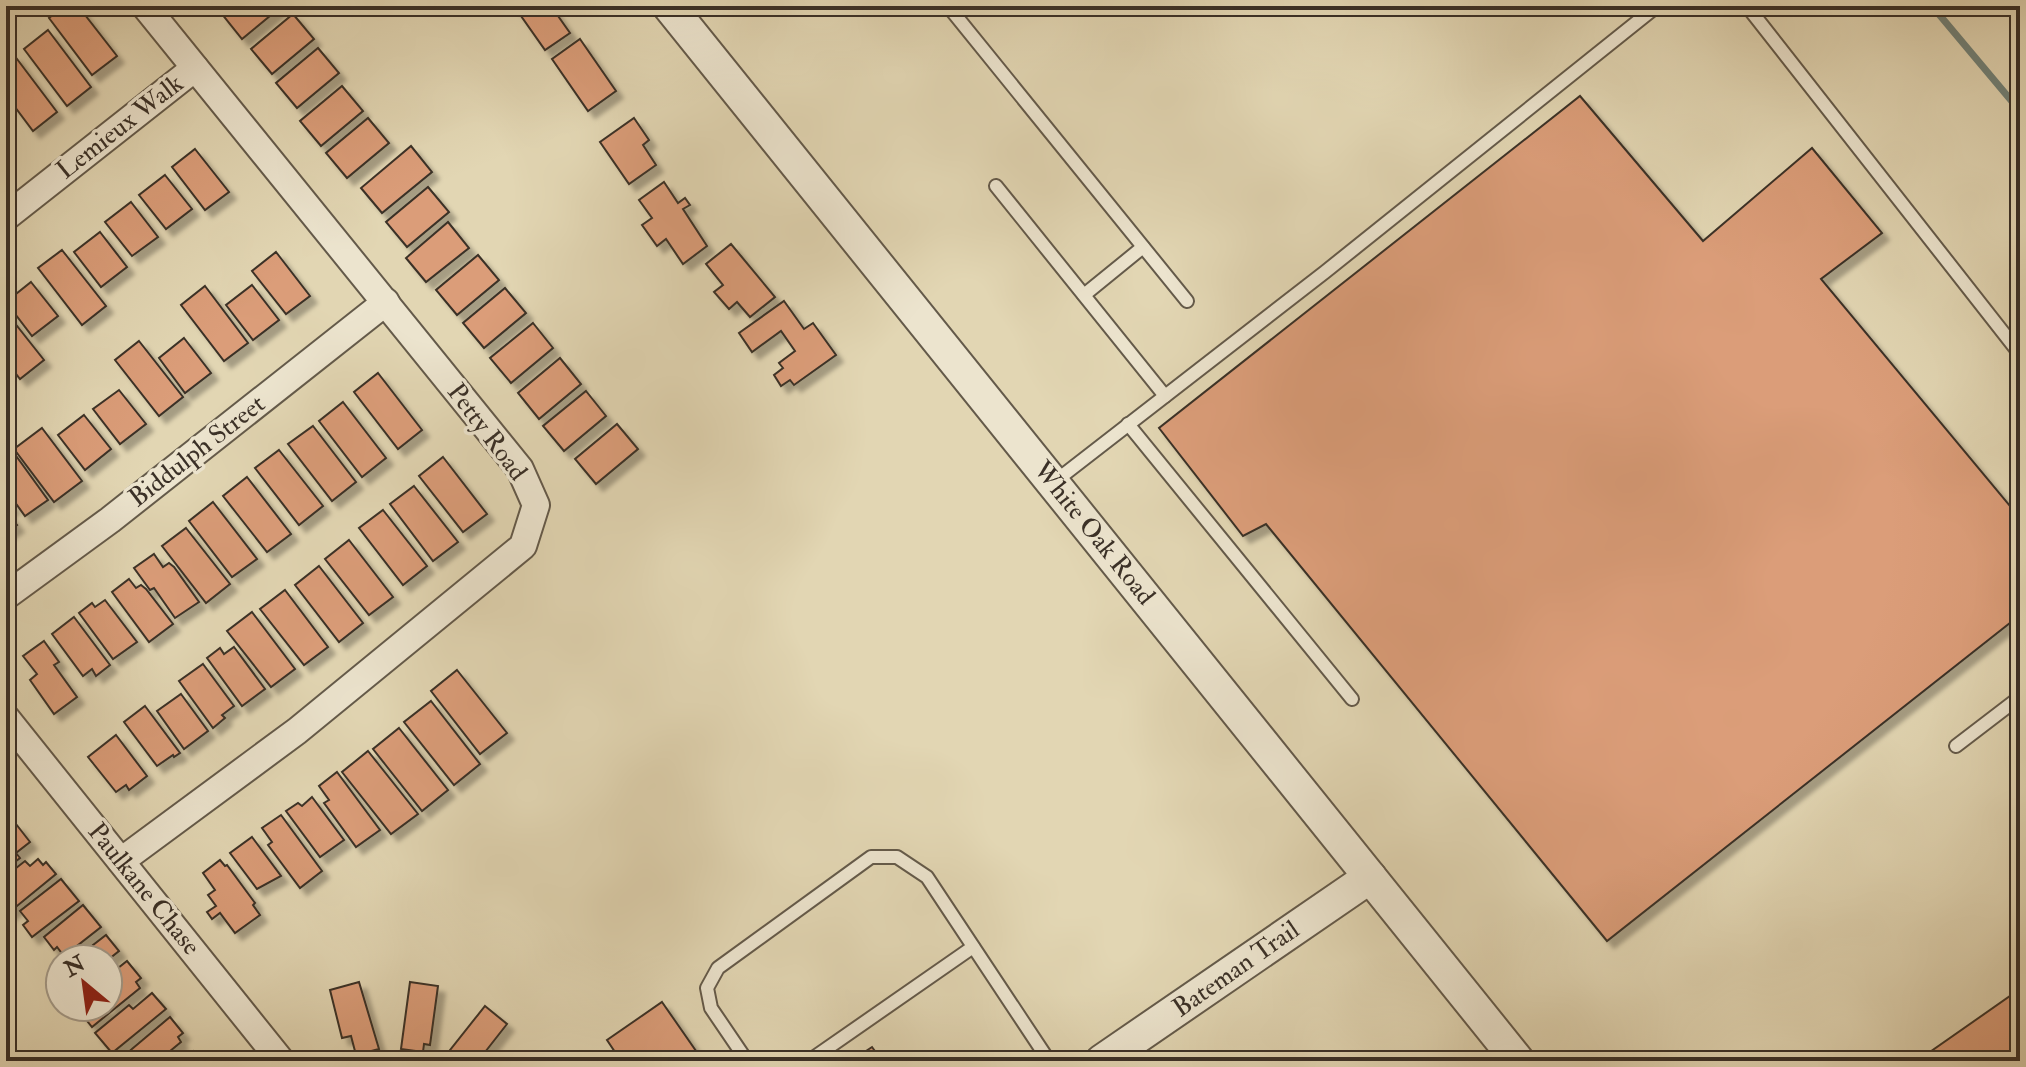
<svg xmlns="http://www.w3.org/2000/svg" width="2026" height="1067" font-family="'IM FELL Double Pica',serif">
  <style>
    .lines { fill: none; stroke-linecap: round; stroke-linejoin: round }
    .stream { stroke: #718279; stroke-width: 7 }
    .building { fill: #db9d79; stroke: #3a3027; stroke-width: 2; filter: url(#shadow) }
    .service-casing { stroke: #645a4a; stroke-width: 16 }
    .minor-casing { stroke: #645a4a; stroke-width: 30 }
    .tertiary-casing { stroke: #645a4a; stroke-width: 36 }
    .service { stroke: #ece4ce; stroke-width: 12 }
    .minor { stroke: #ece4ce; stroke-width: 26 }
    .tertiary { stroke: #ece4ce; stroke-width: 32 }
    .labels { text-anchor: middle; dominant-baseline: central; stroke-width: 7; stroke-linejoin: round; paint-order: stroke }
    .street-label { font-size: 26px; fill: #3a3027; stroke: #ece4ce }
  </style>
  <defs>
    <filter id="shadow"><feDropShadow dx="7" dy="7" stdDeviation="2" flood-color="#0004"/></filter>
  </defs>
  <rect width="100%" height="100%" fill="#e2d6b3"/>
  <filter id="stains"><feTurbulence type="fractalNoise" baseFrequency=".0025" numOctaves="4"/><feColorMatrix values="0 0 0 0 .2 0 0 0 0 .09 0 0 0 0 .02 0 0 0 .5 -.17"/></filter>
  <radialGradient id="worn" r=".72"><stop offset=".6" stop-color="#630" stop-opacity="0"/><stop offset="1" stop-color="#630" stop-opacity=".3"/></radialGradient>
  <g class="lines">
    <polyline class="stream" points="1932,6 2020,111"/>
  </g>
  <g class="building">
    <polygon points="64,6 78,6 117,56 92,75 49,18"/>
    <polygon points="231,6 282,6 242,39 222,14"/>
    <polygon points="514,6 551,6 570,33 545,50"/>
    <polygon points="293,14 314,39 272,74 251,49"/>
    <polygon points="48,30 91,87 67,106 24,49"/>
    <polygon points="580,39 616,91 588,111 552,59"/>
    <polygon points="318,48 339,73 297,108 276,83"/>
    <polygon points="14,55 57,112 33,131 6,95 6,62"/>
    <polygon points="342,86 363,111 321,146 300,121"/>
    <polygon points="1580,96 1703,241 1812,148 1882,233 1821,279 2020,518 2020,615 1607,941 1266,524 1243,536 1159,428"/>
    <polygon points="368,118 389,143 347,178 326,153"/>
    <polygon points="634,118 649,140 643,145 656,165 629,184 600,142"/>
    <polygon points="411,146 432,172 382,213 361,188"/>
    <polygon points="195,149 229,192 205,210 172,167"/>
    <polygon points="165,175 192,209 166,229 139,195"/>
    <polygon points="664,182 678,203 685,198 690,205 683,209 707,246 683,264 666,239 657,246 642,225 652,218 639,200"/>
    <polygon points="428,187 449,212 407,247 386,222"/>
    <polygon points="131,202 158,237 132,256 105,222"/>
    <polygon points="448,222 469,248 426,282 406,258"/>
    <polygon points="100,232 127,267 101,287 74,252"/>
    <polygon points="731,244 775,297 750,317 737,302 729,309 714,292 723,285 706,264"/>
    <polygon points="62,250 106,306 82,325 38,268"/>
    <polygon points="276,252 310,296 286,314 252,271"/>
    <polygon points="478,255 499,280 457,315 436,290"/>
    <polygon points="31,282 58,316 32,336 6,302"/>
    <polygon points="252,285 279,320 253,340 226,305"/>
    <polygon points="205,286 248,343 224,361 181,305"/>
    <polygon points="505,288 526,313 484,348 463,323"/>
    <polygon points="784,301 804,329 813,323 836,355 794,385 790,380 781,386 774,375 783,368 779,363 795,351 781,331 752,352 739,333"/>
    <polygon points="6,312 44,360 20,379 6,361"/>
    <polygon points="533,323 553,348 511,383 490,358"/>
    <polygon points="184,338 211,373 185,393 159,358"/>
    <polygon points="139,341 183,397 159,416 115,360"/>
    <polygon points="560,358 581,384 539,419 518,393"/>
    <polygon points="378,373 422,430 398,449 354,392"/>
    <polygon points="119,390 146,424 120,444 93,409"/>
    <polygon points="586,391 606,416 564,451 543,426"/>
    <polygon points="343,402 386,458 362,477 319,421"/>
    <polygon points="84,415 111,449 85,470 58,435"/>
    <polygon points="617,424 638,449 596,484 575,459"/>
    <polygon points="313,426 356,482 332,501 288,444"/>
    <polygon points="42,428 82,481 54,502 14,449"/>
    <polygon points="279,450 323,506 299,525 255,468"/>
    <polygon points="14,453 48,500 25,516 6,490 6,458"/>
    <polygon points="443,457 487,514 463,532 419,476"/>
    <polygon points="247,477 291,534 267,552 223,496"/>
    <polygon points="414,486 458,542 433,561 390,504"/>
    <polygon points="6,499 12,507 6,511 17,525 6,533"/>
    <polygon points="213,502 257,559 232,577 189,521"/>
    <polygon points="383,510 427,566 403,585 359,528"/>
    <polygon points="186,528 230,584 206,603 162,546"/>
    <polygon points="349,540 393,597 369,615 325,559"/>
    <polygon points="154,554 163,567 169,563 174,567 199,602 175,618 154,588 150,590 134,568"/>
    <polygon points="319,566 363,623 339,642 295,585"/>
    <polygon points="129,579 136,588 141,585 146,589 173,624 149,642 112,592"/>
    <polygon points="285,590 328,647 304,665 260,609"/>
    <polygon points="105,600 137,642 113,659 79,613 92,603 95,607"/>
    <polygon points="252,612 295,669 271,687 227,631"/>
    <polygon points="74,617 110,665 96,676 92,669 83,676 52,634"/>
    <polygon points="44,641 59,662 54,665 77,697 54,714 30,680 37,674 23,656"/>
    <polygon points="234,647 265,689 242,706 207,658 220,648 224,654"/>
    <polygon points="203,664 234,706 222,715 225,718 213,728 179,681"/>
    <polygon points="457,670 507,733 480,754 431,691"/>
    <polygon points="181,694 208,731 184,749 157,711"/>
    <polygon points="431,701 480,764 454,785 404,722"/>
    <polygon points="145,706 180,753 174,757 173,755 157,766 124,722"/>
    <polygon points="399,728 448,790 422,811 373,749"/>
    <polygon points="116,735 147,776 129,790 126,785 116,792 88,757"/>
    <polygon points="368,751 418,814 391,834 342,772"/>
    <polygon points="337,772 380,830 356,847 324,803 329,800 319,786"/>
    <polygon points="312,797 344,840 320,857 286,811 298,803 302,806"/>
    <polygon points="281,815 322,871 300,888 268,845 272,842 262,828"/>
    <polygon points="16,824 30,842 16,853 20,858 6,869 6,832"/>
    <polygon points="252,837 281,876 257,889 230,853"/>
    <polygon points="38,859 43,865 46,862 56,874 6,915 6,876 25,861 30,866"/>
    <polygon points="220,860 225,866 227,865 255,903 253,905 260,915 235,933 220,913 212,919 207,912 216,906 208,895 215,890 203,873"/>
    <polygon points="61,879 79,901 32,937 23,925 28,921 20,911"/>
    <polygon points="83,905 101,927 64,956 57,947 54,950 44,937"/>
    <polygon points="106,935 119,951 109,959 112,964 108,967 108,959 75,959"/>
    <polygon points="127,961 141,978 136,982 140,988 92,1027 76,1007 108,1007 108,976"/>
    <polygon points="359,982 379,1049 356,1055 351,1036 342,1038 330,990"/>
    <polygon points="410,982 438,986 430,1045 424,1044 423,1052 401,1049"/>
    <polygon points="2020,989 2020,1061 1917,1061"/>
    <polygon points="152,993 166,1009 112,1053 95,1033 129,1005 133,1009"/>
    <polygon points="662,1002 703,1061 621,1061 607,1040"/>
    <polygon points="485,1006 507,1024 478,1061 445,1061 443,1059"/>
    <polygon points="170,1017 183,1033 178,1037 181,1042 158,1061 122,1061 120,1059"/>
    <polygon points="872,1047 882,1061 851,1061"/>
    <polygon points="193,1051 198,1056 201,1054 207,1061 171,1061 181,1052 185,1057"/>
  </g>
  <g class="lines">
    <defs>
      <g id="service">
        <polyline points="948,6 1187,301"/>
        <polyline points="1747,6 2020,354"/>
        <polyline points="996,186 1165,396"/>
        <polyline points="1084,295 1143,247"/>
        <polyline points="1128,424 1352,699"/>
        <polyline points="1053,483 1325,272 1657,6"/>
        <polyline points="1956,746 2020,697"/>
        <polyline points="747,1061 711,1008 707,988 718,968 871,857 897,857 927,877 1049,1061"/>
        <polyline points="809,1061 973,947"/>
      </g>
      <g id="minor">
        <polyline points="6,217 195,68"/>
        <polyline points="6,596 110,520 386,302"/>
        <polyline points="6,718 281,1061"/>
        <polyline points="121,861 297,731 523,546 536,505 520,469 145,6"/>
      </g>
      <g id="tertiary">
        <polyline points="669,6 1518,1061"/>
        <polyline points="1102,1061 1370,877"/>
      </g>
    </defs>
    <use href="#service" class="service-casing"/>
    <use href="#minor" class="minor-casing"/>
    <use href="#tertiary" class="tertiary-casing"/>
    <use href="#service" class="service"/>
    <use href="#minor" class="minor"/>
    <use href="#tertiary" class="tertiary"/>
  </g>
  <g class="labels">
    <g class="street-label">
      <text transform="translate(120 127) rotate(-38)">Lemieux Walk</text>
      <text transform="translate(487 432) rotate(53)">Petty Road</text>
      <text transform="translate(197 451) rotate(-38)">Biddulph Street</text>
      <text transform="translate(1094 533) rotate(51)">White Oak Road</text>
      <text transform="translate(144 889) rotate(51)">Paulkane Chase</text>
      <text transform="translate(1236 969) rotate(-35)">Bateman Trail</text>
    </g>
  </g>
  <rect width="2026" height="1067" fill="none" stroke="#e2d6b3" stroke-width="32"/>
  <rect x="8" y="8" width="2010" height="1051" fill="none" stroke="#3a3027" stroke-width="4"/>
  <rect x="16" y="16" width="1994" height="1035" fill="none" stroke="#3a3027" stroke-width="2"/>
  <g transform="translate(84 983) rotate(331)"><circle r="38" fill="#ece4ce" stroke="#a59c8b" stroke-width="2"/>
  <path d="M0-6L14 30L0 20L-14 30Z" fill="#8f2418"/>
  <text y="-12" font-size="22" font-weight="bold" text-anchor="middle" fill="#3a3027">N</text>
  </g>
  <rect width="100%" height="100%" filter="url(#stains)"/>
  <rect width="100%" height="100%" fill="url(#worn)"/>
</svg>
